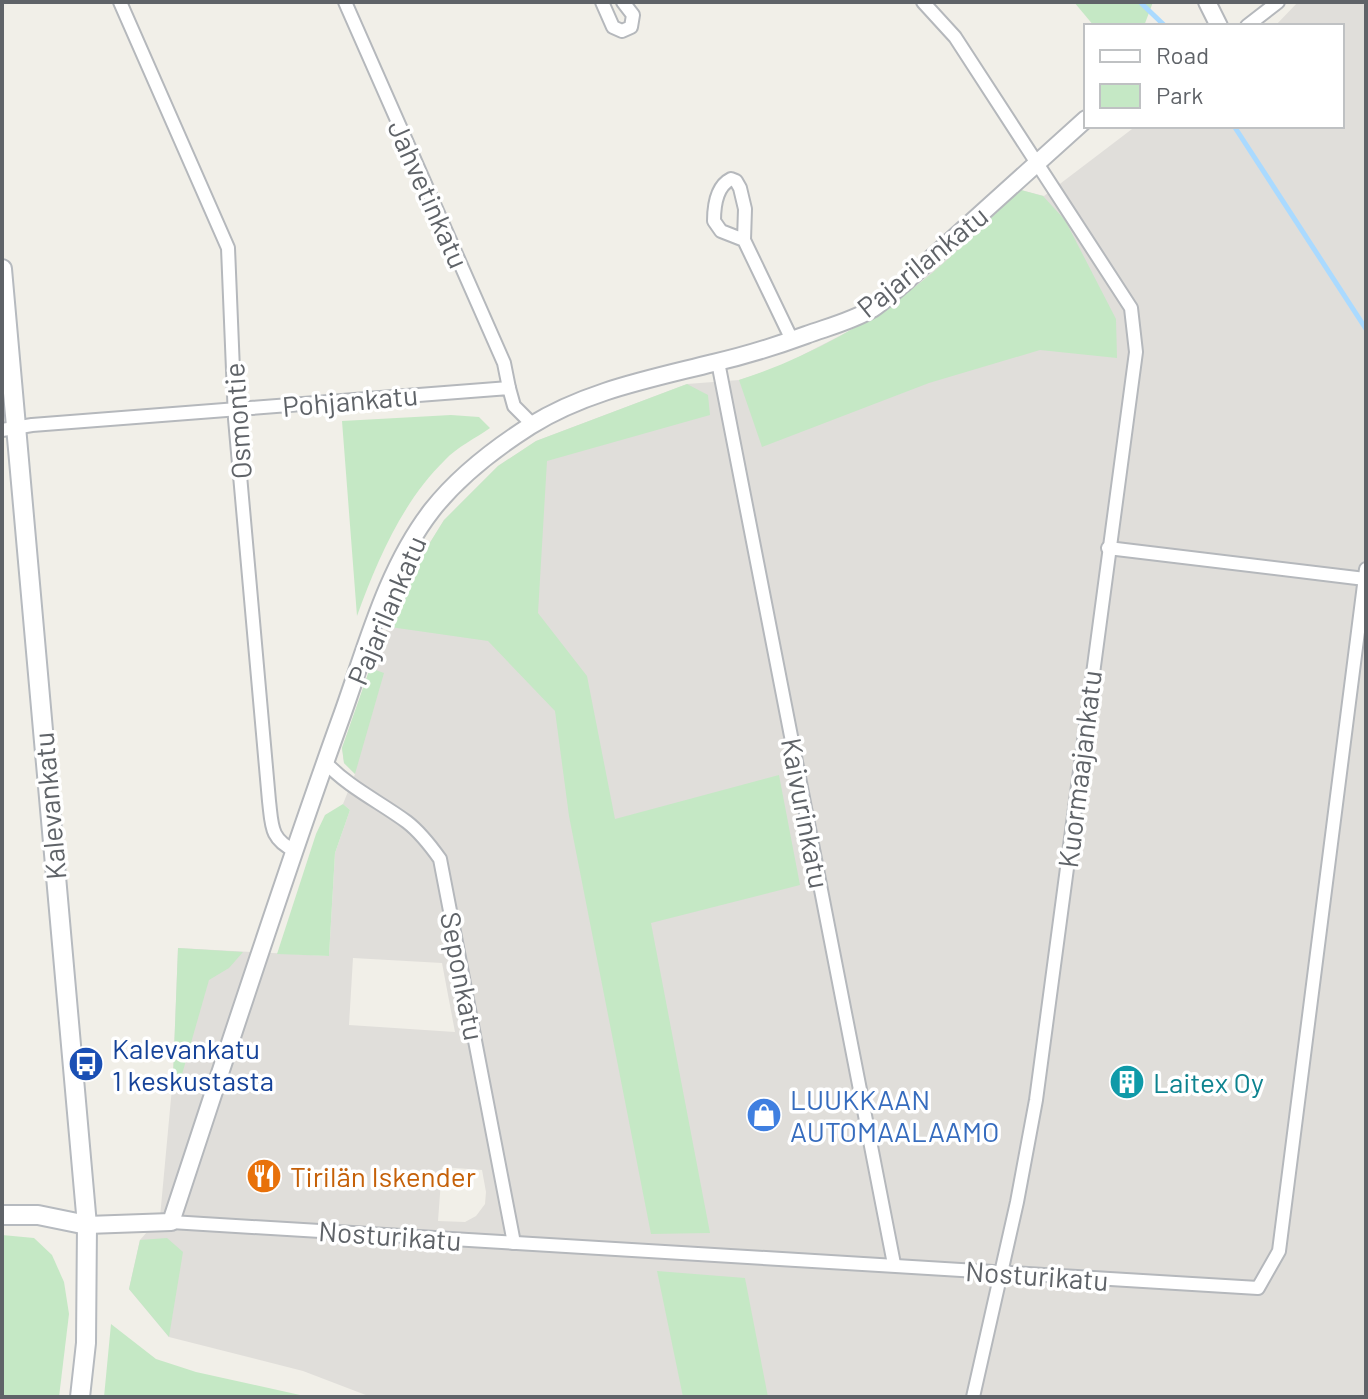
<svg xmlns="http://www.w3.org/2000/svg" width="1368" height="1399" font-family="Barlow,sans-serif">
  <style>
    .industrial { fill: #e0deda; fill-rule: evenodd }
    .green { fill: #c5e8c5 }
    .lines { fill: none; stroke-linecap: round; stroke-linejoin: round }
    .stream { stroke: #aadaff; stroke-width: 5 }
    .minor-casing { stroke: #b5b8bc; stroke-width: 16 }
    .tertiary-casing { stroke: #b5b8bc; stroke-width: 20 }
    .secondary-casing { stroke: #b6babf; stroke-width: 22 }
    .minor { stroke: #fff; stroke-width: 12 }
    .tertiary { stroke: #fff; stroke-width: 16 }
    .secondary { stroke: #fff; stroke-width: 18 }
    .labels { text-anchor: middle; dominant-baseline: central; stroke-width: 7; stroke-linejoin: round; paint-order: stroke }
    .street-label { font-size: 28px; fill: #5f6368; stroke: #fff }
    .transit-label { font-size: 28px; fill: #164399; stroke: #fff; text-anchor: start }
    .culture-label { font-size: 28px; fill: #0d838f; stroke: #fff; text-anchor: start }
    .shop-label { font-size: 28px; fill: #366cbe; stroke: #fff; text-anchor: start }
    .food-label { font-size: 28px; fill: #c56008; stroke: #fff; text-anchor: start }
  </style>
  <rect width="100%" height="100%" fill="#f1efe8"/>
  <path class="industrial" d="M1298 2H1366V1397H371L303 1371 169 1337 129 1289 140 1240 160 1217 173 1077 178 948 329 956 335 853 350 810 343 804 355 774 344 763 342 748 370 669 408 578 444 520 498 466 536 441 687 384 739 380 779 367 857 327 914 288 1021 190 1044 196 1136 126H1342V26H1275ZM353 958 442 963 455 1032 349 1025ZM442 1167 482 1170 486 1192 485 1204 476 1216 465 1222 438 1221Z"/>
  <g class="green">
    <polygon points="1074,2 1153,2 1144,26 1094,26"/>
    <path d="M1021 190 1043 196 1065 220 1116 319 1117 358 1040 350 929 383 762 447 739 380C801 360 859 329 912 289 951 260 985 222 1021 190Z"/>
    <polygon points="687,384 708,395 710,415 547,461 538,613 587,676 615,819 779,775 800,885 651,923 710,1233 651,1234 569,816 555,711 488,641 390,627 408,578 444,520 498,466 536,441"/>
    <path d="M451 415 479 417 490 428C476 438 457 447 445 460 402 502 377 561 357 616L342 421Z"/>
    <polygon points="370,668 384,673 355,774 344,763 342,748"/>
    <polygon points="343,804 350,810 335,853 329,956 277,954 316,834 325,815"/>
    <polygon points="178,948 243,952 229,968 209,980 181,1078 173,1077"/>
    <polygon points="2,1235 34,1238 52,1255 64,1282 69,1314 59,1397 2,1396"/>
    <polygon points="167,1238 183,1252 169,1337 129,1289 140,1240"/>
    <polygon points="657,1271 745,1278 768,1397 683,1397"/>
    <polygon points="111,1324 156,1359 196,1372 309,1397 104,1397"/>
  </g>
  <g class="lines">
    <g class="stream">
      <polyline points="1140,2 1165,26"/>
      <polyline points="1234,126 1366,329"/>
    </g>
    <defs>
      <g id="minor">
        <path d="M120 2 228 248 235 419 269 801C272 826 270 839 295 851"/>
        <polyline points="345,2 504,363 509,388"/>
        <polyline points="602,2 613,27 622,31 631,27 633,15 623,2"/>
        <polyline points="923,2 955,37 1131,308 1136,352 1036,1100 1017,1202 973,1397"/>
        <polyline points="1247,26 1278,2"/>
        <path d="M744 240 721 231 714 221C714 206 717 186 731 179L736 181 740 188 745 209 744 240 792 340"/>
        <polyline points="718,362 894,1264"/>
        <polyline points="2,430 32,425 509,388 514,406 532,424"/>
        <polyline points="1108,548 1365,579"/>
        <path d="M325 762C348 787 380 802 407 822 420 832 430 845 440 859L514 1243"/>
        <polyline points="171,1222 1258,1288 1279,1251 1366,569"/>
      </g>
      <g id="tertiary">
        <polyline points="1207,2 1219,26"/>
        <path d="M87 1225 171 1222C227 1053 281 884 341 718 366 649 386 569 432 510 458 477 494 449 530 426 586 391 650 379 713 363 744 356 776 346 806 335 828 327 852 321 872 309 883 302 893 292 903 284L1086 119"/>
      </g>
      <g id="secondary">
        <polyline points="2,269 87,1225 86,1343 80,1397"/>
        <polyline points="2,1215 38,1215 87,1225"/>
      </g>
    </defs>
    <use href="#minor" class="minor-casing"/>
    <use href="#tertiary" class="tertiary-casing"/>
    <use href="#secondary" class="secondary-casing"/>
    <use href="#minor" class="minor"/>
    <use href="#tertiary" class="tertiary"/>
    <use href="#secondary" class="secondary"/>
  </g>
  <defs>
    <symbol id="bus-disc" viewBox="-11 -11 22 22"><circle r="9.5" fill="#1a4fb4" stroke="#fff"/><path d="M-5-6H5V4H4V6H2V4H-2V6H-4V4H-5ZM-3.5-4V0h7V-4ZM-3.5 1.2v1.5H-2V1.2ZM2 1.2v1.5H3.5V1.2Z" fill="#fff"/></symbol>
    <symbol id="building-disc" viewBox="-11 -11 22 22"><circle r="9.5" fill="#0f9aa8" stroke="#fff"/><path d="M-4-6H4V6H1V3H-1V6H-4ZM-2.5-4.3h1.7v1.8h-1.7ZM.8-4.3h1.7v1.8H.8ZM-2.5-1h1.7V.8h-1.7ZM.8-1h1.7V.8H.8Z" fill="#fff"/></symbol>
    <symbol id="shop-disc" viewBox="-11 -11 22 22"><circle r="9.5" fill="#3f7fe0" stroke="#fff"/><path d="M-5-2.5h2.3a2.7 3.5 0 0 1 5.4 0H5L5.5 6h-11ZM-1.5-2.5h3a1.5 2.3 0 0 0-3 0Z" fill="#fff"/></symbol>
    <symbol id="restaurant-disc" viewBox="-11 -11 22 22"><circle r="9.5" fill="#e8710a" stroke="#fff"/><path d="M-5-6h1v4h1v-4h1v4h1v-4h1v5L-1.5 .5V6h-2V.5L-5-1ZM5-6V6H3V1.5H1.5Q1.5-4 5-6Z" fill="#fff"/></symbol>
  </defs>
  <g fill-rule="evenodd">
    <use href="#bus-disc" x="66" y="1044" width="40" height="40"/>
    <use href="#building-disc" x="1107" y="1062" width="40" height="40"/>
    <use href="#shop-disc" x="744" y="1095" width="40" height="40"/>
    <use href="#restaurant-disc" x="244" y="1156" width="40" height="40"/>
  </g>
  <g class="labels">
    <g class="street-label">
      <text transform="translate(429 194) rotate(66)">Jahvetinkatu</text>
      <text transform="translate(922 261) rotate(-39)">Pajarilankatu</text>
      <text transform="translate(350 400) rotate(-5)">Pohjankatu</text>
      <text transform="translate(237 421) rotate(-94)">Osmontie</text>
      <text transform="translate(386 610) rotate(-67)">Pajarilankatu</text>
      <text transform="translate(1079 769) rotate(-83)">Kuormaajankatu</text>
      <text transform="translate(49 806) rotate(-95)">Kalevankatu</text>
      <text transform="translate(806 813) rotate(79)">Kaivurinkatu</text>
      <text transform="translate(463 976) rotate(79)">Seponkatu</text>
      <text transform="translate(390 1235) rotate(4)">Nosturikatu</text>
      <text transform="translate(1037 1275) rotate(4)">Nosturikatu</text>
    </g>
    <g class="transit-label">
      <text x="112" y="1048">Kalevankatu<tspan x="112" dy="32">1 keskustasta</tspan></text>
    </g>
    <g class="culture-label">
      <text x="1153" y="1082">Laitex Oy</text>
    </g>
    <g class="shop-label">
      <text x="790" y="1099">LUUKKAAN<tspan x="790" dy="32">AUTOMAALAAMO</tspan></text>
    </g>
    <g class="food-label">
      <text x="290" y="1176">Tirilän Iskender</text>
    </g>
  </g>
  <rect width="1368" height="1399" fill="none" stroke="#5f6368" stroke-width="8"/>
  <rect x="1084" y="24" width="260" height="104" fill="#ffffff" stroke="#bfc1c3" stroke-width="2"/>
  <rect x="1100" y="50" width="40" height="12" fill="#ffffff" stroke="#bfc1c3" stroke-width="2"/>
  <text x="1156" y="64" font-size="24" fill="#5f6368">Road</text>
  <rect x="1100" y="84" width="40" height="24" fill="#c5e8c5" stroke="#bfc1c3" stroke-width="2"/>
  <text x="1156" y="104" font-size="24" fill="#5f6368">Park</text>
</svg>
